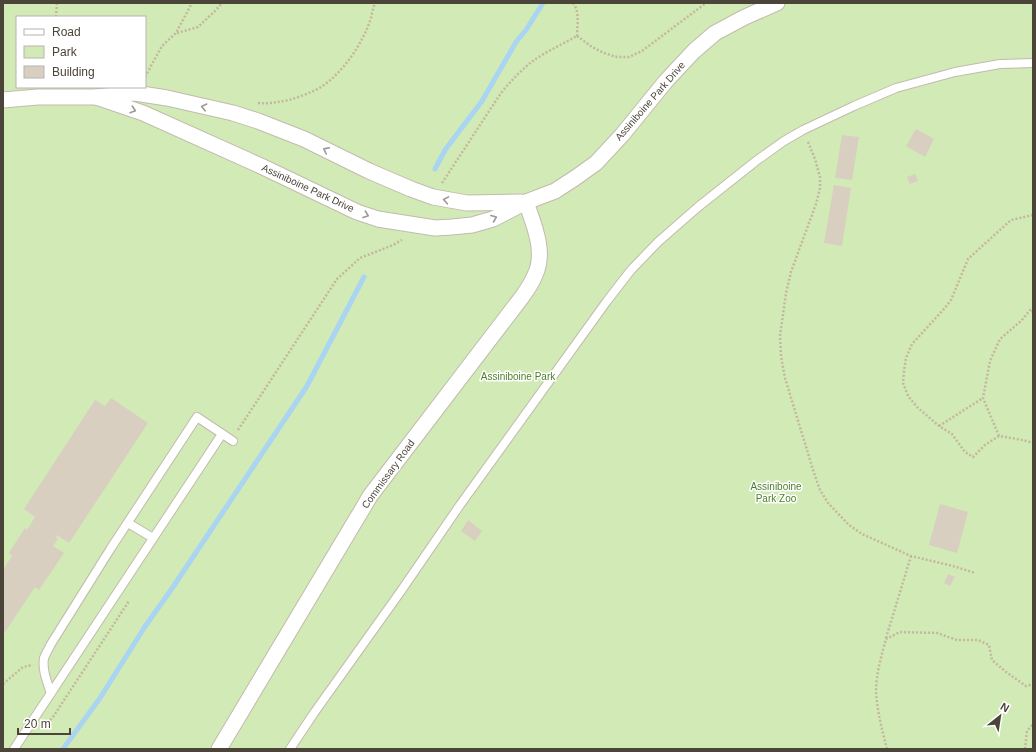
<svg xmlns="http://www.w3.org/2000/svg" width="1036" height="752" font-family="Helvetica,sans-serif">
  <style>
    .green { fill: #d2eab5; fill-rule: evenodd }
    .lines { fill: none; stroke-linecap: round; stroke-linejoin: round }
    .stream { stroke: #a9d4f2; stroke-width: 5 }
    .building { fill: #d8cfc1 }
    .service-casing { stroke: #c2bbae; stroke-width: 10 }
    .minor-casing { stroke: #c2bbae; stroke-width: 17 }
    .path { stroke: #c4b79f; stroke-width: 2.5; stroke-dasharray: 2 2; stroke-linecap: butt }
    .service { stroke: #fff; stroke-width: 8 }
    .minor { stroke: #fff; stroke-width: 15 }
    .oneway { stroke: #9c9892 }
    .labels { text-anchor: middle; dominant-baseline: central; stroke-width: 3; stroke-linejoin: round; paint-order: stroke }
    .street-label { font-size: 10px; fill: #4b4439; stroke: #fff }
    .park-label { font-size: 10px; fill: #4a7f2a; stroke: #fff }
  </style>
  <rect width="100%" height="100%" fill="#f6f3ec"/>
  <path class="green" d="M3 3H1033V749H3ZM17 17H145V87H17Z"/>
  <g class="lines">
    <g class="stream">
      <polyline points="435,169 445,150 482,101 516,42 526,30 543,3"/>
      <polyline points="63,749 100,698 144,628 173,587 307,386 364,277"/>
    </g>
  </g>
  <g class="building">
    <polygon points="916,129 934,139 925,157 906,146"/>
    <polygon points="842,135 859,137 852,180 835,178"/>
    <polygon points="915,174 918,181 910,184 907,177"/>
    <polygon points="834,185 851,188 842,246 824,243"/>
    <polygon points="111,398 148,423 69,543 57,535 56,538 58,539 53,546 64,553 39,590 35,587 5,632 3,631 3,570 12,556 9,553 25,528 27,530 35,517 24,509 95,400 105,406"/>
    <polygon points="940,504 968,512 957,553 929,545"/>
    <polygon points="468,520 482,531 475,541 461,531"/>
    <polygon points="948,574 955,577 950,586 944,583"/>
  </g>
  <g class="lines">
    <defs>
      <g id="service">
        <polyline points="128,523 153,538"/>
        <path d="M51 693C47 682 42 670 44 658 46 653 49 648 51 644L111 548 197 417 233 441"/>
        <polyline points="14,749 222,434"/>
        <polyline points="290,749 314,713 401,591 460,505 607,301 631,270 658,242 698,207 756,161 784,141 803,130 854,106 896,88 955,72 1000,64 1033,63"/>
      </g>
      <g id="minor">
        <polyline points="96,97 143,113 261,166 357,212 378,219 435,228 452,227 472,225 493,219 526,202 555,191 575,178 596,163 622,135 666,81 694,51 715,33 745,17 777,3"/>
        <polyline points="3,100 38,97 96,97 135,93 167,98 233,113 258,121 304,139 369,171 411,189 433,197 467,203 521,202"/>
        <path d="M219 749 363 508 370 496 522 297C527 290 532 283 535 275 546 252 534 225 526 202"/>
      </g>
    </defs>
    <use href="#service" class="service-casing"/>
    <use href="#minor" class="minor-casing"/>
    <g class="path">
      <path d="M573 3C580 12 577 26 577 36"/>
      <polyline points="56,17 57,3"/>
      <polyline points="177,33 198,27 215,11 222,3"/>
      <polyline points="577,36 592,47 604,53 617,57 629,57 642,51 706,3"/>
      <polyline points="145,77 162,46 176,33 192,3"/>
      <path d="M258 103C270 104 278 102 289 100 299 97 311 93 321 87 343 73 363 43 371 18 372 13 373 8 375 3"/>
      <polyline points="808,142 815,159 820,177 820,188 816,204 791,272 786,293 780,336 781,356 785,378 814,473 820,490 828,503 849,525 862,534 911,556 953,566 975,573"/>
      <path d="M442 183 501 93C511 81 521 70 533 61 545 52 563 44 577 36"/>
      <polyline points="1033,215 1011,220 968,259 951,300 943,310 912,344 906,358 904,371 903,383 908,396 917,407 939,426 952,434 965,452 973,457 985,445 999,436 1023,440 1033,443"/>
      <polyline points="939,426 983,398"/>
      <polyline points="238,430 337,279 360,258 393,245 402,240"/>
      <polyline points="999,436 983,398 990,361 1000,339 1021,321 1031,309 1033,312"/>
      <polyline points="886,638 911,556"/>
      <polyline points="3,684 23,667 32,665"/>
      <polyline points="50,720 53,717 129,601"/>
      <path d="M887 749C882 730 877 710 876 691 876 675 882 653 886 639L900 632 937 633 957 640H978L989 645 992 660 1006 672 1026 686 1033 684"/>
      <polyline points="1025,749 1027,731 1033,724"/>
    </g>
    <use href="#service" class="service"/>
    <use href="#minor" class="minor"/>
  </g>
  <defs><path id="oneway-chevron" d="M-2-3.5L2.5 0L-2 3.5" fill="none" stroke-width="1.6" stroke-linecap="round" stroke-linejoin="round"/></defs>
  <g class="oneway">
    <use href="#oneway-chevron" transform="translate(204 107) rotate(-167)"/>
    <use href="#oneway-chevron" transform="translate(133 110) rotate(18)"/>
    <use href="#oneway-chevron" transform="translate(326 150) rotate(-154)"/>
    <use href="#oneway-chevron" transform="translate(446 200) rotate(-170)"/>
    <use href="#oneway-chevron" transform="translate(366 215) rotate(20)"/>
    <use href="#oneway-chevron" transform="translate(494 218) rotate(-22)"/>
  </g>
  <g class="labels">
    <g class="street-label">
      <text transform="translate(650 101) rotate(-49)">Assiniboine Park Drive</text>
      <text transform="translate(308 188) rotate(25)">Assiniboine Park Drive</text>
      <text transform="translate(388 474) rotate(-54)">Commissary Road</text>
    </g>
    <g class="park-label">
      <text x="518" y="376">Assiniboine Park</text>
      <text x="776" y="486">Assiniboine<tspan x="776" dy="12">Park Zoo</tspan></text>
    </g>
  </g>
  <rect width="1036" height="752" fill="none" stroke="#4b4439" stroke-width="8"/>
  <rect x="16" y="16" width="130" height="72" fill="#ffffff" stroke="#b7b4b0"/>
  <rect x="24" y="29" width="20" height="6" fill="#ffffff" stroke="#b7b4b0"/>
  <text x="52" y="36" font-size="12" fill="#4b4439">Road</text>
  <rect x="24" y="46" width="20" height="12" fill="#d2eab5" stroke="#b7b4b0"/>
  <text x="52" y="56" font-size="12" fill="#4b4439">Park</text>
  <rect x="24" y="66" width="20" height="12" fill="#d8cfc1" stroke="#b7b4b0"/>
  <text x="52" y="76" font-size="12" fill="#4b4439">Building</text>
  <g transform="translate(1000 716) rotate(30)" stroke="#ffffff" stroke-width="3" paint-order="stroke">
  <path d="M0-3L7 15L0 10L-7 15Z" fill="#4b4439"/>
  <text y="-6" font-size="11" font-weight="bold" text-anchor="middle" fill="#4b4439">N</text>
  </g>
  <path d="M18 728v6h52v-6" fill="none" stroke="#4b4439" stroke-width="2"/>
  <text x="24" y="728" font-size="12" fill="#4b4439" stroke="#ffffff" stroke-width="3" paint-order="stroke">20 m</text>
</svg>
